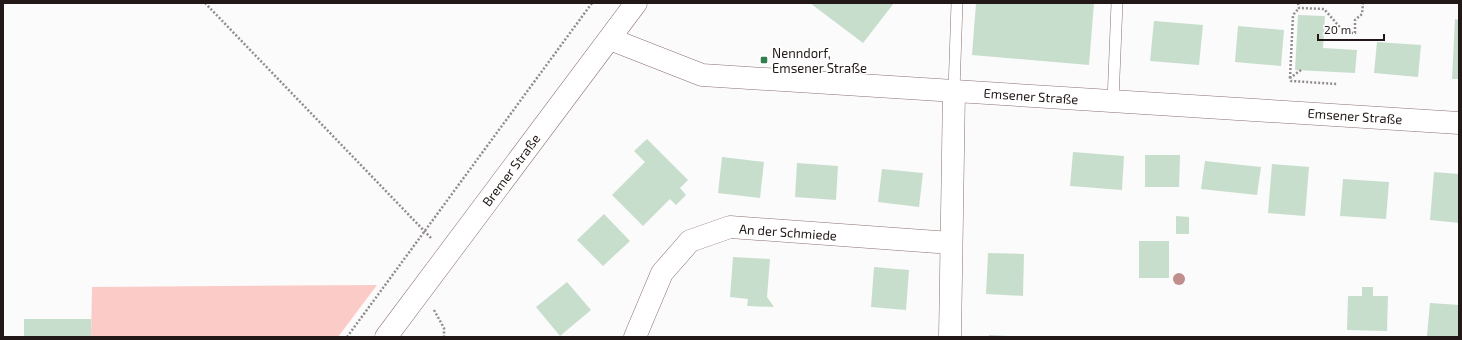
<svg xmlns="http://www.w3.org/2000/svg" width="1462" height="340" font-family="'Exo 2',sans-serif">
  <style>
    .green { fill: #fbcbc7 }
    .building { fill: #c8decd }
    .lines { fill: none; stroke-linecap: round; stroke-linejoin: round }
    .service-casing { stroke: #8b716f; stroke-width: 12 }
    .minor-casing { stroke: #8b716f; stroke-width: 23 }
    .tertiary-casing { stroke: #8b716f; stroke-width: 23 }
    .secondary-casing { stroke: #8b716f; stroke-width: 23 }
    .path { stroke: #918c8b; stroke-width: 2.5; stroke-dasharray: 2 2; stroke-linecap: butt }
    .service { stroke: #fff; stroke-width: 11 }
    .minor { stroke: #fff; stroke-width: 22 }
    .tertiary { stroke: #fff; stroke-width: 22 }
    .secondary { stroke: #fff; stroke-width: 22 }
    .tree { fill: #c08e8d }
    .poi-dot { fill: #327e4d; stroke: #fff; stroke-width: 1.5 }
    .labels { text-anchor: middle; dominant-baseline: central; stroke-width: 3; stroke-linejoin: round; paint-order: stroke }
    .poi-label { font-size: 13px; fill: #221817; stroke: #fff; text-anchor: start }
    .street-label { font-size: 13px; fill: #221817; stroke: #fff }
  </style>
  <rect width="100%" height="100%" fill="#fbfbfb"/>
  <polygon class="green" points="377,285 338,337 91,337 92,287"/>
  <g class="building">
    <polygon points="810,3 894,3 863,43"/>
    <polygon points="976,3 1094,3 1089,65 972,55"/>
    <polygon points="1298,15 1325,16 1323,48 1357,50 1355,73 1295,70"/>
    <polygon points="1455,19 1459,20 1459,79 1452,79"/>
    <polygon points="1154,21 1203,25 1199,65 1150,61"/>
    <polygon points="1238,26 1284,30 1281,66 1235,62"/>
    <polygon points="1377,42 1421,45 1418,77 1374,73"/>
    <polygon points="647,139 688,180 680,188 686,195 676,205 670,199 643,226 612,195 645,162 634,151"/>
    <polygon points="1073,152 1124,156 1122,190 1070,186"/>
    <polygon points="1145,155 1180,155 1179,187 1145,187"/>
    <polygon points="722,157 764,162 760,198 718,193"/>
    <polygon points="1205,161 1261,167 1257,195 1201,189"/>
    <polygon points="797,163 838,166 836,200 795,197"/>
    <polygon points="1272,164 1309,167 1305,216 1268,213"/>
    <polygon points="882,169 923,173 919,207 878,202"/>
    <polygon points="1434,172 1459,174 1459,223 1430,220"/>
    <polygon points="1343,179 1389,182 1386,219 1340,216"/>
    <polygon points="604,214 630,241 603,266 577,240"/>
    <polygon points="1176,216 1189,217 1189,234 1176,234"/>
    <rect x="1139" y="241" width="30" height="37"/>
    <polygon points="988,253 1024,254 1023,296 986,294"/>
    <polygon points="733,257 770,259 767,297 774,307 747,306 748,299 730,297"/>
    <polygon points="874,267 909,270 906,310 871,307"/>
    <polygon points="567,282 591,310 560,336 536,307"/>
    <polygon points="1362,287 1373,287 1373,296 1388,296 1387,331 1347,330 1348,296 1362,296"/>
    <polygon points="1430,303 1459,305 1459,337 1427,336"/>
    <rect x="24" y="319" width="67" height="18"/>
    <polygon points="989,335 1008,336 1008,337 989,337"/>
  </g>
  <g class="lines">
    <defs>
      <g id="service">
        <polyline points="954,91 957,3"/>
        <polyline points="1113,101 1117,3"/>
      </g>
      <g id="minor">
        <polyline points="635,337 662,273 690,241 730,227 951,243"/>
        <polyline points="950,337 954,91"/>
      </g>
      <polyline id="tertiary" points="610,39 702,75 1459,123"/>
      <polyline id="secondary" points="386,337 636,3"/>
    </defs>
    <use href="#service" class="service-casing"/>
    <use href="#minor" class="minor-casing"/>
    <use href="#tertiary" class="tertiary-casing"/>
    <use href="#secondary" class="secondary-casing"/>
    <g class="path">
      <polyline points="205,3 432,239"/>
      <polyline points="1298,3 1299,8 1324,9 1345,33 1355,33 1355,20 1362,14 1363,3"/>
      <polyline points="1301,70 1290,78 1291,81 1337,84"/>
      <polyline points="1290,78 1293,15 1299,8"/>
      <polyline points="434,310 444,328 444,337"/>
      <polyline points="347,337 592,3"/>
    </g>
    <use href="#service" class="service"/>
    <use href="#minor" class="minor"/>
    <use href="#tertiary" class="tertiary"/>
    <use href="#secondary" class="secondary"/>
  </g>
  <circle class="tree" cx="1179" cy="279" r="6"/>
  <rect class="poi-dot" x="760" y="56" width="8" height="8" rx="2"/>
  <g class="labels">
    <g class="poi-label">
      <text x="772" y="53">Nenndorf,<tspan x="772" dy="15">Emsener Straße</tspan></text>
    </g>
    <g class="street-label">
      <text transform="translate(1031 96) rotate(4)">Emsener Straße</text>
      <text transform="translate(1355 116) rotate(4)">Emsener Straße</text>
      <text transform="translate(511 170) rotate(-53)">Bremer Straße</text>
      <text transform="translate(788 232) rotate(4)">An der Schmiede</text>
    </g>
  </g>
  <rect width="1462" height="340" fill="none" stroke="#221817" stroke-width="8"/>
  <path d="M1318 34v6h66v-6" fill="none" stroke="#221817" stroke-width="2"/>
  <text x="1324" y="34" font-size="12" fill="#221817" stroke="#ffffff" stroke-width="3" paint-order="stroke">20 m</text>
</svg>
